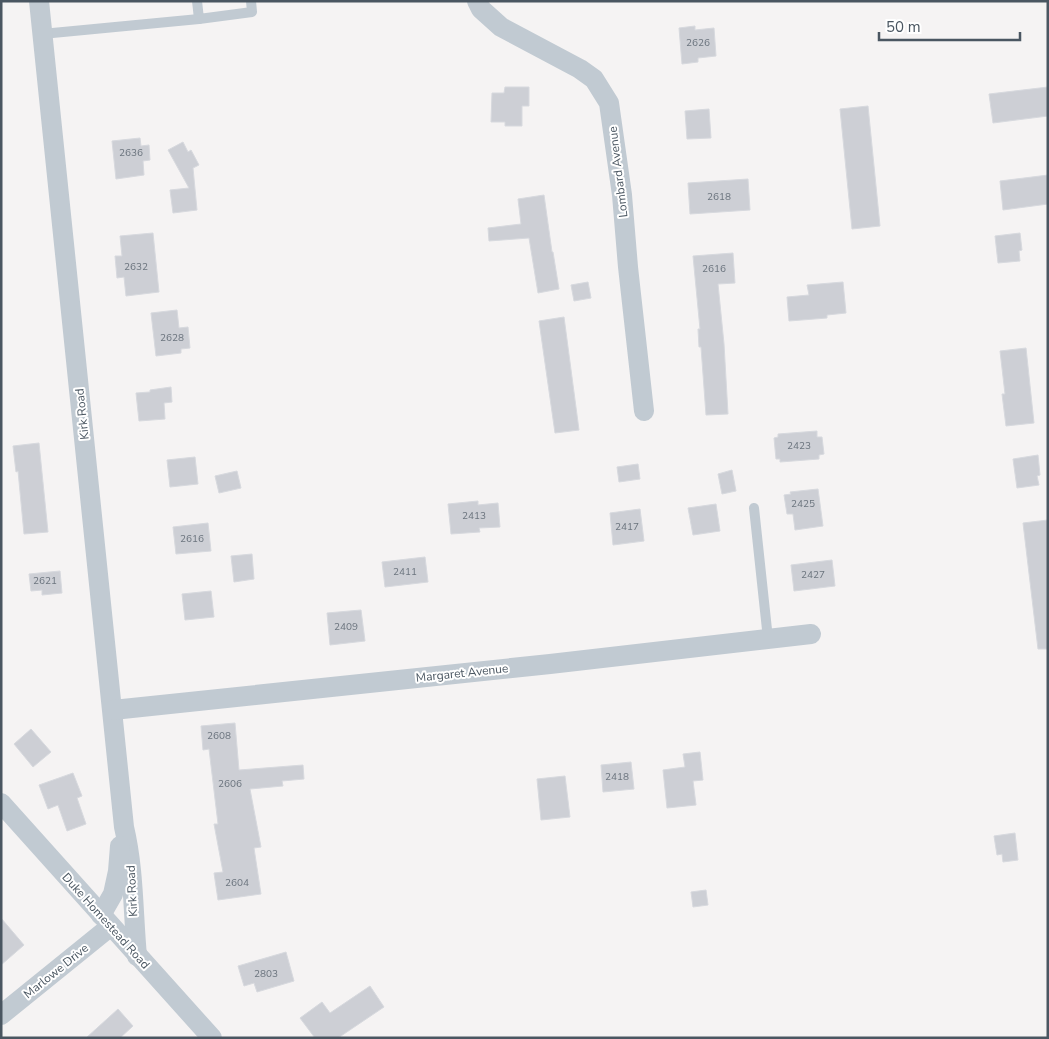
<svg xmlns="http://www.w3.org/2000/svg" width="1049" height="1039" font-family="'Nunito Sans',sans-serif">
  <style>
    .building { fill: #cdcfd5; stroke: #d7d9de }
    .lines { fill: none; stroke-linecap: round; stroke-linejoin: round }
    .service { stroke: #c1cad2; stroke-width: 10 }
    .minor { stroke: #c1cad2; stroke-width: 20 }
    .labels { text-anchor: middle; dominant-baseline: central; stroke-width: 4; stroke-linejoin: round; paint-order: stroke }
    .number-label { font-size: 10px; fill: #6b747e }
    .street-label { font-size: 12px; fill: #4a5661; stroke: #fff }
  </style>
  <rect width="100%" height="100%" fill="#f5f3f3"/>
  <g class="building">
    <polygon points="695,26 695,30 714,28 716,56 698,58 698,62 682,64 679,28"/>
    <polygon points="505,87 529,87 529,106 522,106 522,126 505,126 505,122 491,122 492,93 504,93"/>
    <polygon points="1048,87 1048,116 993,123 989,94"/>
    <polygon points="868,106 880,226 852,229 840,109"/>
    <polygon points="709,109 711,138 687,139 685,111"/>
    <polygon points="140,138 141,146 149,145 150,160 143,161 144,175 116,179 112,141"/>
    <polygon points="183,142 188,152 191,150 199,165 193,168 197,210 173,213 170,190 189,188 168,150"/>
    <polygon points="1048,175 1048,204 1003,210 1000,181"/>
    <polygon points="748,179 750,210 690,214 688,183"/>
    <polygon points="544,195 552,252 553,252 559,289 538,293 529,238 489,241 488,228 521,224 518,199"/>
    <polygon points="153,233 159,292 126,296 124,277 117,278 115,256 122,256 120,236"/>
    <polygon points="1020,233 1022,250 1019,251 1020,261 998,263 995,236"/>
    <polygon points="733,253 735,283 718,284 724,344 728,414 706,415 701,347 699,347 698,329 700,329 693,256"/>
    <polygon points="588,282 591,298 574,301 571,285"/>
    <polygon points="843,282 846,313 827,315 827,318 789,321 787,297 809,295 807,285"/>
    <polygon points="177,310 179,328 188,327 190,348 181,349 181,353 156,356 151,313"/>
    <polygon points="564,317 579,430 555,433 539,321"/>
    <polygon points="1026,348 1034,423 1006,426 1002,394 1005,394 1000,351"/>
    <polygon points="171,387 172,402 164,403 165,419 139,421 136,393 150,392 150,390"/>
    <polygon points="817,431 817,437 822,437 824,454 819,455 819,459 780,462 780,459 776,459 774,438 778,437 778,434"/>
    <polygon points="39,443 48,532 24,534 18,471 16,472 13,446"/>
    <polygon points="1038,455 1040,475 1037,476 1039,485 1017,488 1013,459"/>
    <polygon points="195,457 198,484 170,487 167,460"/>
    <polygon points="638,464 640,479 619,482 617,467"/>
    <polygon points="732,470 736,491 722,494 718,474"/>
    <polygon points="237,471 241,488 219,493 215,476"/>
    <polygon points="818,489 823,526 795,530 793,514 787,514 784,495 791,494 790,492"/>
    <polygon points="478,501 478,505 498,503 500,527 479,528 480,532 451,534 448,504"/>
    <polygon points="716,504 720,531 693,535 688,508"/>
    <polygon points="640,509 644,541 613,545 610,513"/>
    <polygon points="1048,520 1048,649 1038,649 1023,523"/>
    <polygon points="208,523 211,551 176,554 173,527"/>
    <polygon points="252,554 254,579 234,582 231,556"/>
    <polygon points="425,557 428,582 385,587 382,562"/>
    <polygon points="832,560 835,586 794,591 791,565"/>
    <polygon points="60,571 62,593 42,595 42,590 31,591 29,574"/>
    <polygon points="211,591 214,617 185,620 182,594"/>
    <polygon points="361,610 365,641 330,645 327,613"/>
    <polygon points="235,723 239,770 303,765 304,779 282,781 283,786 250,789 261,847 254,848 261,894 218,900 214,873 223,872 214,824 218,824 209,749 203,750 201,726"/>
    <polygon points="31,729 51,752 33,767 14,744"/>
    <polygon points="700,752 703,780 693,781 696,805 667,808 663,770 685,767 683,754"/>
    <polygon points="631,762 634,789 603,792 601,765"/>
    <polygon points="73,773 82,796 77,798 86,824 67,831 58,805 48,809 39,785"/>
    <polygon points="565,776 570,817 541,820 537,779"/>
    <polygon points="1015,833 1018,860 1003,862 1002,854 997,855 994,836"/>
    <polygon points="706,890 708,905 693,907 691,892"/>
    <polygon points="1,918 24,945 1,965"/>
    <polygon points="286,952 294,981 257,992 254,983 244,986 238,966"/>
    <polygon points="370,986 384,1007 338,1038 315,1038 300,1018 322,1002 330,1013"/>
    <polygon points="118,1009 133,1026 120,1038 86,1038"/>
  </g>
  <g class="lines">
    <g class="service">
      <polyline points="197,1 199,19 252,12 251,1"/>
      <polyline points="42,34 199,19"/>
      <polyline points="754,508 768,639"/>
    </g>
    <g class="minor">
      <path d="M39 1 124 827C134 869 133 913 137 956"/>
      <polyline points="477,1 481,9 501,27 580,69 594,79 609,103 622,195 628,267 644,411"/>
      <polyline points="113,710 550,664 811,634"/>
      <polyline points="1,803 212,1038"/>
      <polyline points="101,915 113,894 118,871 120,846"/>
      <polyline points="1,1015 111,926"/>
    </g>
  </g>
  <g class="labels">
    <g class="number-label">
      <text x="698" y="43">2626</text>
      <text x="131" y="153">2636</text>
      <text x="719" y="197">2618</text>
      <text x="136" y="267">2632</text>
      <text x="714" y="269">2616</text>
      <text x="172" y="338">2628</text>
      <text x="799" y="446">2423</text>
      <text x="803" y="504">2425</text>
      <text x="474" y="516">2413</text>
      <text x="627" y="527">2417</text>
      <text x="192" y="539">2616</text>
      <text x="405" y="572">2411</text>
      <text x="813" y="575">2427</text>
      <text x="45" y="581">2621</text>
      <text x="346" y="627">2409</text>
      <text x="219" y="736">2608</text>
      <text x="617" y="777">2418</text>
      <text x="230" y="784">2606</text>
      <text x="237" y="883">2604</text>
      <text x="266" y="974">2803</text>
    </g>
    <g class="street-label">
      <text transform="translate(618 172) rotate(-97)">Lombard Avenue</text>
      <text transform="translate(82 414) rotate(-96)">Kirk Road</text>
      <text transform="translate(462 673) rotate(-6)">Margaret Avenue</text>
      <text transform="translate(132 891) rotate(-93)">Kirk Road</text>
      <text transform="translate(106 921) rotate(48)">Duke Homestead Road</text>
      <text transform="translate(56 971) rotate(-39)">Marlowe Drive</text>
    </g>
  </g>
  <rect width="1049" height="1039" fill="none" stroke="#4a5661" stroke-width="5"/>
  <path d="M879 32v8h141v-8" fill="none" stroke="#4a5661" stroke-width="2.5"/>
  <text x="886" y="32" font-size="15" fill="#4a5661" stroke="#ffffff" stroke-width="4" paint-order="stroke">50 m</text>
</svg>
